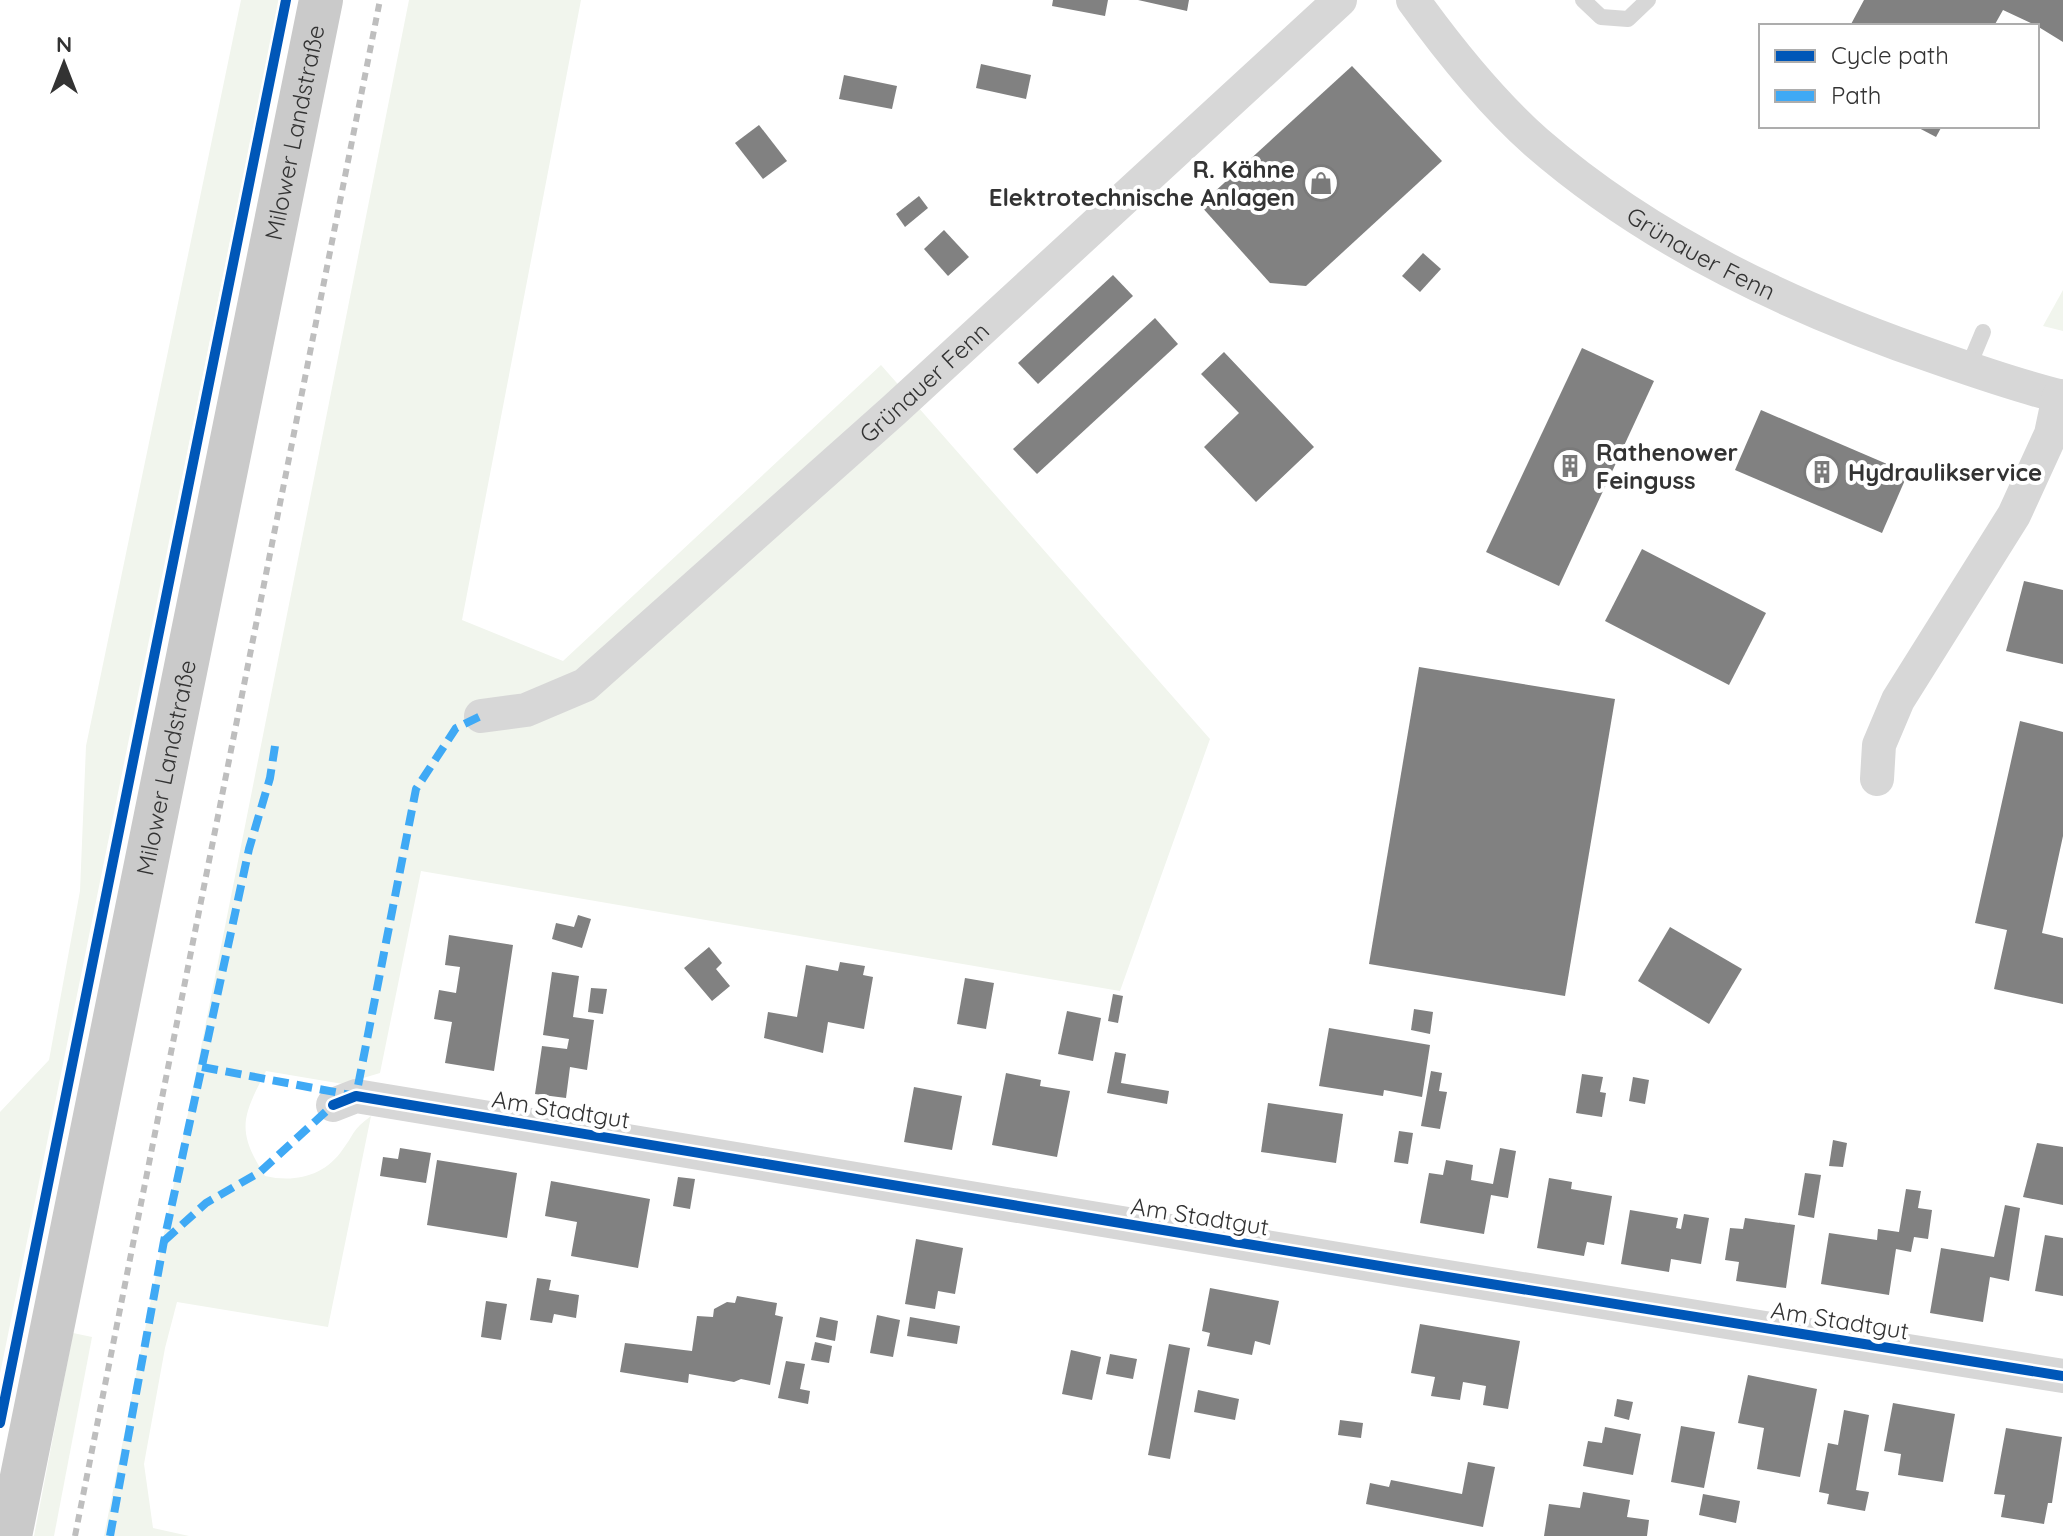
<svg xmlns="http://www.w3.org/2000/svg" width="2063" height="1536" font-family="Quicksand,sans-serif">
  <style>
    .green { fill: #f1f5ed }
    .building { fill: #818181 }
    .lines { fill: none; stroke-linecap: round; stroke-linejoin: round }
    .service { stroke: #d7d7d7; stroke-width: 16 }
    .minor { stroke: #d7d7d7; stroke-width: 34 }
    .primary { stroke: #cacaca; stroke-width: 44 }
    .rail { stroke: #bebebe; stroke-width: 6; stroke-dasharray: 8 6; stroke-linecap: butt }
    .quiet { stroke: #3fa9f5; stroke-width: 8; stroke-dasharray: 16 8; stroke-linecap: butt }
    .cycleway-casing { stroke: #fff; stroke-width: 15 }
    .cycleway { stroke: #0057b8; stroke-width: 10 }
    .labels { text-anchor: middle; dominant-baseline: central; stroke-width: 8; stroke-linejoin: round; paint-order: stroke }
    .street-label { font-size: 24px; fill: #333; stroke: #fff }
    .poi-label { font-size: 24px; font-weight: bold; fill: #333; stroke: #fff; text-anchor: start }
  </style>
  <rect width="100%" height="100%" fill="#fff"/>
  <g class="green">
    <polygon points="241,0 279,0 0,1374 0,1112 49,1060 80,891 86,746"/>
    <path d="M409 0H581L462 620 563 661 881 365 1210 739 1120 991 421 871 380 1073 343 1084 266 1071C242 1117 236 1130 265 1176 295 1183 325 1176 343 1149 356 1132 351 1131 371 1116L328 1327 177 1302 165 1348 144 1464 153 1528 189 1536H104Z"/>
    <polygon points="2063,290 2063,331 2043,326"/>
    <polygon points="73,1333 92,1337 54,1536 34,1536"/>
  </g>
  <g class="building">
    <polygon points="1053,0 1108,0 1105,16 1052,6"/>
    <polygon points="1138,0 1189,0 1187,11"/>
    <polygon points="1864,0 2063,0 2063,42 2037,26 2003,10 1994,26 1850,26"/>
    <polygon points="981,64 1031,75 1026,99 976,88"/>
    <polygon points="1352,66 1442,161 1306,286 1270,283 1200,205"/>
    <polygon points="844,75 897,86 892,109 839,99"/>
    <polygon points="759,125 787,161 763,179 735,143"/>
    <polygon points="1915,126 1942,126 1936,137"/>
    <polygon points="919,196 928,208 905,227 896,214"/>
    <polygon points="944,230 969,257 948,276 924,249"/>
    <polygon points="1423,253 1441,269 1420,292 1402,276"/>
    <polygon points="1113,275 1133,296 1038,384 1018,363"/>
    <polygon points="1155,318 1178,344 1037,474 1013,449"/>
    <polygon points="1582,348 1654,381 1559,586 1486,552"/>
    <polygon points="1224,352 1314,447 1256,502 1204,447 1239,413 1201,374"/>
    <polygon points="1761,410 1908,473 1882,533 1735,470"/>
    <polygon points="1642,549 1766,613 1729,685 1605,621"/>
    <polygon points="2024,581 2063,590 2063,664 2006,651"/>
    <polygon points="1419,667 1615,699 1565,996 1369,964"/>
    <polygon points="2020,721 2063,732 2063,836 2042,933 2063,938 2063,1004 1994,989 2007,930 1975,923"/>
    <polygon points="578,915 591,919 582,948 552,939 556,923 574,927"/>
    <polygon points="1670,927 1742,969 1709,1024 1638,981"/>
    <polygon points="449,935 513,945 494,1071 445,1063 452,1022 434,1019 439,990 456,993 460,967 445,965"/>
    <polygon points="709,947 722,963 716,969 730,986 712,1001 684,968"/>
    <polygon points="840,962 865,966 863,975 873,977 864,1029 828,1022 823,1053 764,1038 768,1012 797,1017 806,965 838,971"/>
    <polygon points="552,972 579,976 573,1017 594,1020 587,1070 570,1067 566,1098 535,1094 542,1046 567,1049 569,1039 543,1035"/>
    <polygon points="965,978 994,983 986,1029 957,1024"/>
    <polygon points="591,988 607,989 603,1014 588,1012"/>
    <polygon points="1113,994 1123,996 1118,1023 1108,1021"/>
    <polygon points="1414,1009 1433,1012 1430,1034 1411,1030"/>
    <polygon points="1067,1011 1101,1018 1093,1061 1058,1054"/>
    <polygon points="1329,1028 1430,1045 1422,1097 1384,1090 1383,1096 1319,1086"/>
    <polygon points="1115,1052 1126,1054 1121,1083 1169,1091 1167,1104 1107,1093"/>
    <polygon points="1431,1071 1442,1073 1439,1091 1447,1092 1440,1129 1421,1126"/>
    <polygon points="1006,1073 1041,1080 1040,1086 1070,1091 1057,1157 992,1145"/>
    <polygon points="1582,1074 1603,1077 1600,1092 1606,1093 1602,1117 1576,1113"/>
    <polygon points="1633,1077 1649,1080 1645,1104 1629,1101"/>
    <polygon points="914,1087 962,1096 952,1150 904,1142"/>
    <polygon points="1268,1103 1343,1114 1336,1163 1261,1152"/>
    <polygon points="1399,1131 1413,1133 1408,1164 1394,1162"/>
    <polygon points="1833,1140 1847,1143 1843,1167 1829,1166"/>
    <polygon points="2037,1143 2063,1147 2063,1205 2023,1197"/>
    <polygon points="400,1148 431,1153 426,1183 380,1176 383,1157 398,1159"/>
    <polygon points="1500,1148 1516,1151 1508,1198 1491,1195 1484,1234 1420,1223 1429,1173 1443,1175 1446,1160 1473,1165 1471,1180 1493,1184"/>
    <polygon points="437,1160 517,1173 507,1238 427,1225"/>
    <polygon points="1805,1173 1821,1175 1814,1218 1798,1215"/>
    <polygon points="678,1177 695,1179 690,1209 673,1206"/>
    <polygon points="1549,1178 1572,1182 1571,1189 1612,1196 1604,1245 1587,1242 1584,1256 1537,1248"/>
    <polygon points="551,1181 650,1199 638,1268 571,1256 577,1222 545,1216"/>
    <polygon points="1906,1189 1921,1191 1918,1208 1932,1210 1928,1239 1914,1237 1911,1252 1896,1249 1889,1295 1821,1284 1829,1233 1877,1240 1878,1229 1899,1232"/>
    <polygon points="2005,1205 2020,1208 2009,1281 1990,1277 1983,1322 1930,1313 1941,1248 1994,1257"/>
    <polygon points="1630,1210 1678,1218 1676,1228 1681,1229 1684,1214 1709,1218 1701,1264 1671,1259 1669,1272 1621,1264"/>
    <polygon points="1745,1218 1795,1225 1786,1288 1736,1281 1739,1262 1725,1260 1730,1228 1743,1229"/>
    <polygon points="2045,1235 2063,1238 2063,1296 2035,1291"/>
    <polygon points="916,1239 963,1248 955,1294 938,1291 935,1309 905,1304"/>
    <polygon points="537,1278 551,1280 549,1290 579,1295 576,1318 554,1314 552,1323 530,1320"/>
    <polygon points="1210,1288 1279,1301 1270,1345 1255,1341 1252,1355 1207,1346 1210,1333 1202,1331"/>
    <polygon points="737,1296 777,1303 775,1315 783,1317 770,1385 741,1379 734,1382 689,1374 688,1383 620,1372 625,1343 692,1351 697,1316 713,1317 714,1309 727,1302 735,1303"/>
    <polygon points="486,1301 507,1304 501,1340 481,1337"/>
    <polygon points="877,1315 900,1320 893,1357 870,1353"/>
    <polygon points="820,1317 838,1321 835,1341 816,1337"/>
    <polygon points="910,1317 960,1326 957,1344 907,1336"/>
    <polygon points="1420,1324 1520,1341 1508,1409 1483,1405 1486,1386 1463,1382 1460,1400 1431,1396 1435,1377 1411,1373"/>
    <polygon points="815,1342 832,1346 829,1363 811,1360"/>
    <polygon points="1169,1344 1190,1348 1170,1459 1148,1455"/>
    <polygon points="1071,1350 1101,1357 1092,1400 1062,1394"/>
    <polygon points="1110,1354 1137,1359 1133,1379 1106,1374"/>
    <polygon points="786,1361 805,1364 800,1389 810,1391 808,1404 778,1398"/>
    <polygon points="1748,1375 1817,1389 1800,1477 1757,1469 1764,1428 1738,1423"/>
    <polygon points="1198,1390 1239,1399 1235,1420 1194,1412"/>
    <polygon points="1617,1399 1633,1402 1629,1420 1614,1416"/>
    <polygon points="1893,1403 1955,1414 1943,1482 1898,1475 1901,1454 1884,1451"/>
    <polygon points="1844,1410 1869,1415 1856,1490 1869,1492 1865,1511 1827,1504 1829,1494 1819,1492 1828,1443 1838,1445"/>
    <polygon points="1340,1420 1363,1423 1361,1438 1338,1435"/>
    <polygon points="1681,1426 1715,1432 1704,1488 1671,1482"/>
    <polygon points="1605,1427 1641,1434 1633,1475 1583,1466 1588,1441 1602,1443"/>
    <polygon points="2006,1428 2062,1437 2052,1503 2048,1503 2044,1524 2001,1517 2005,1495 1994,1494"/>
    <polygon points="1468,1462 1495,1467 1483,1527 1366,1504 1370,1483 1389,1487 1391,1480 1462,1494"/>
    <polygon points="1583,1492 1630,1500 1627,1517 1649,1520 1647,1536 1544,1536 1549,1504 1580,1508"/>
    <polygon points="1703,1494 1740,1501 1736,1523 1699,1515"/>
  </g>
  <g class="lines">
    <g class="service">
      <polyline points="1583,0 1601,17 1628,19 1648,0"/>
      <polyline points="1968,368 1983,332"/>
    </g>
    <g class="minor">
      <path id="s1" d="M1413 0C1449 50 1490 101 1536 142 1652 243 1797 310 1941 359 1981 373 2022 387 2063 397"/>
      <path id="s2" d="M481 716 526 710 585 685 894 410 1340 0"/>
      <polyline points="1877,779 1879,745 1898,700 2014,515 2051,434 2059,396"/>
      <polyline points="333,1105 356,1096 1404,1270 2063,1376"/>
    </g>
    <path class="primary" id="s3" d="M10 1536 321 0"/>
    <polyline class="rail" points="75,1536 380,0"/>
    <g class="quiet">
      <polyline points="202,1067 356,1096 416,789 456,728 481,716"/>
      <polyline points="164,1241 206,1203 260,1172 333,1105"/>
      <polyline points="110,1536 164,1241 249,849 270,778 275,746"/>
    </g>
    <defs>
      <g id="cycleway">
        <polyline points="333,1105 356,1096 1404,1270 2063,1376"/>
        <polyline points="0,1423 286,0"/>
      </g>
    </defs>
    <use href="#cycleway" class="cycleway-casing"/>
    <use href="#cycleway" class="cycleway"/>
  </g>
  <defs>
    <symbol id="shop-ring" viewBox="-11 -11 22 22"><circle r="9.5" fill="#fff" stroke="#7a7a7a" stroke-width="1.5"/><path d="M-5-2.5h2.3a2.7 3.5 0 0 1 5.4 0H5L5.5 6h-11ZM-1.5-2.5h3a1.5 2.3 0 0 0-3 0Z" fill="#7a7a7a"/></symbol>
    <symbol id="building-ring" viewBox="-11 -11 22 22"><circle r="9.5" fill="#fff" stroke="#7a7a7a" stroke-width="1.5"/><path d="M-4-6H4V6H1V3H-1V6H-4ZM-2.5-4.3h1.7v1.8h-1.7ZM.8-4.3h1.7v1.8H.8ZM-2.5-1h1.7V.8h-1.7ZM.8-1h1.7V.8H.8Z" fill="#7a7a7a"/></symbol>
  </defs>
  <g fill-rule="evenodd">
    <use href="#shop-ring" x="1301" y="163" width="40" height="40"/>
    <use href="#building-ring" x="1550" y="446" width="40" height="40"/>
    <use href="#building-ring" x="1802" y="452" width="40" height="40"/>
  </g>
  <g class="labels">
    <g class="street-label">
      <text stroke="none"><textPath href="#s3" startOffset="1432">Milower Landstraße</textPath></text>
      <text stroke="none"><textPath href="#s1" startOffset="388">Grünauer Fenn</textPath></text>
      <text stroke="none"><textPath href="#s2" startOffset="564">Grünauer Fenn</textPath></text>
      <text stroke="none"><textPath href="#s3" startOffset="784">Milower Landstraße</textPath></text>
      <text transform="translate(561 1109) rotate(9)">Am Stadtgut</text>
      <text transform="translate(1200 1216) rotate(9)">Am Stadtgut</text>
      <text transform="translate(1840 1320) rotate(9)">Am Stadtgut</text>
    </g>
    <g class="poi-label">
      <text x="1295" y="169" text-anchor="end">R. Kähne<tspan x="1295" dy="28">Elektrotechnische Anlagen</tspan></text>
      <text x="1596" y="452">Rathenower<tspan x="1596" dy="28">Feinguss</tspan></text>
      <text x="1848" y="472">Hydraulikservice</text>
    </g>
  </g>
  <rect x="1759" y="24" width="280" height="104" fill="#ffffff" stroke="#adadad" stroke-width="2"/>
  <rect x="1775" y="50" width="40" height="12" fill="#0057b8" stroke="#adadad" stroke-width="2"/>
  <text x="1831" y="64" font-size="24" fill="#333333">Cycle path</text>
  <rect x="1775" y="90" width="40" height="12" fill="#3fa9f5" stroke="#adadad" stroke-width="2"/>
  <text x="1831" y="104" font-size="24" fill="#333333">Path</text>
  <g transform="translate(64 64)" stroke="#ffffff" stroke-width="6" paint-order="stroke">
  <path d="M0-6L14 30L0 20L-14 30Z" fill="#333333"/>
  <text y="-12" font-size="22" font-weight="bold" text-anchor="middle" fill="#333333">N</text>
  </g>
</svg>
